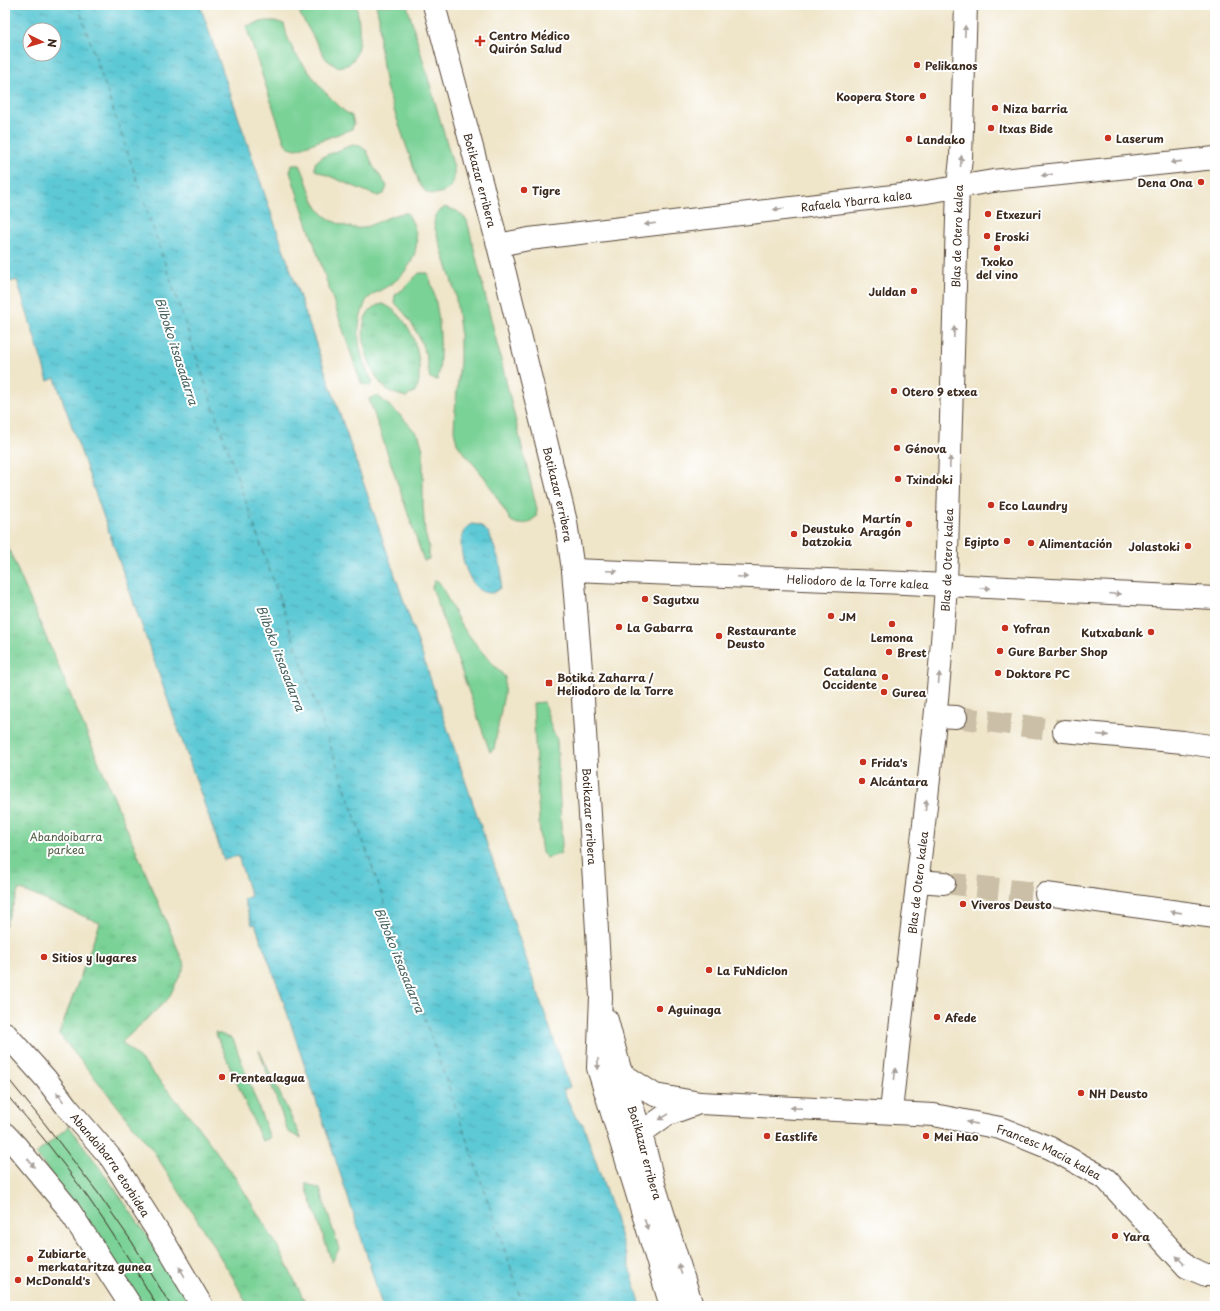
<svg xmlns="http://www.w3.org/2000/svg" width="1220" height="1311" font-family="'Playpen Sans',sans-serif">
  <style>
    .green { fill: #7ad297; stroke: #5a7e5a }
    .park { fill: url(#park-tufts); stroke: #5a7e5a }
    .water { fill: url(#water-ripples); stroke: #4c7a7a; fill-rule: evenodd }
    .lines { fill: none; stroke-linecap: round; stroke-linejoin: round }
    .ferry { stroke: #47625e; stroke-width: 1; stroke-dasharray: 5 4; stroke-linecap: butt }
    .minor-tunnel { stroke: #cbc0a7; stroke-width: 22; stroke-dasharray: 22 11; stroke-linecap: butt }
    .minor-casing { stroke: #564638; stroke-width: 24 }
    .minor { stroke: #fff; stroke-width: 22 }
    .tram { stroke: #3b2a1e; stroke-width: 1 }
    .oneway { fill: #a79f9a }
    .poi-dot { fill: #c8321e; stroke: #fff; stroke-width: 1.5 }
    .labels { text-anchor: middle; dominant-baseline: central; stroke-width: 4; stroke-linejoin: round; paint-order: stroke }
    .poi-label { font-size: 11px; font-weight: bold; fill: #3b2a1e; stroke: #fff; text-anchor: start }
    .street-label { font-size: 11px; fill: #3b2a1e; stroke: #fff }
    .park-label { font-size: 11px; fill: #4e5c42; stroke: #fff }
    .water-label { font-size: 12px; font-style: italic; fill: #47625e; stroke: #fff }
  </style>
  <defs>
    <pattern id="park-tufts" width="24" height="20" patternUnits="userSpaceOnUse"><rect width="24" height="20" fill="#7ad297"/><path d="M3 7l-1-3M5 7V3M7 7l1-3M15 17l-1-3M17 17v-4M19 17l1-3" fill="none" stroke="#6ab482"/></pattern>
    <pattern id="water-ripples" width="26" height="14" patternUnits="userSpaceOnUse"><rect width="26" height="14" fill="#5dc9d5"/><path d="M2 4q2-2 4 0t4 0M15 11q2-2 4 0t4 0" fill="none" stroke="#4ea3ac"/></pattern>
  </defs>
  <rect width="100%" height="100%" fill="#fff"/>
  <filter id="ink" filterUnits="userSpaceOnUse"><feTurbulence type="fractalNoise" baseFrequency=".025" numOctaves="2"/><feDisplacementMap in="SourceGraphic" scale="8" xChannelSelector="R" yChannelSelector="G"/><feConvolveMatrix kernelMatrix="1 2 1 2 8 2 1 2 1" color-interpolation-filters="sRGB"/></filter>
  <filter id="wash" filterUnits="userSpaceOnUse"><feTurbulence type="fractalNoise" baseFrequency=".012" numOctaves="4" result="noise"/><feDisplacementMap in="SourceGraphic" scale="16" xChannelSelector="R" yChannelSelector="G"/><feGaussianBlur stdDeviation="0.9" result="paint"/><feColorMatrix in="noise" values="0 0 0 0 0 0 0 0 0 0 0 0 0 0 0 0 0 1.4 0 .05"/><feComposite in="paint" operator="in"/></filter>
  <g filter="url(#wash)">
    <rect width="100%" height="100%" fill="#efe5c9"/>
    <g class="green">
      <path d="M298 5H356C360 19 363 58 347 65 344 66 340 66 337 67L326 59 300 14Z"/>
      <path d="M376 5H407L454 168C454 174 455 181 451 186 446 193 432 197 425 191 423 189 421 186 419 183L386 87 380 45 379 18Z"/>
      <polygon points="265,21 275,21 284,24 287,36 294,52 321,88 344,111 352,116 354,124 352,129 297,149 288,147 284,141 246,26"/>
      <polygon points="352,145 360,146 367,151 373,166 387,186 384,194 378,196 365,191 315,170 315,163 322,157"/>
      <path d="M292 165H300C313 191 310 215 343 225 349 227 357 229 364 228 367 227 370 225 373 224 384 220 395 213 407 213 425 238 416 267 391 284 383 290 373 292 366 301 364 305 363 311 361 315 355 338 361 362 373 382L370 386 366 385 361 383 290 172Z"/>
      <path d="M445 207 457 211 467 220 537 509 536 517C527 524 522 527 511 521L485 478 457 444 454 430 455 411 460 361V329L455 292 434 225 435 215Z"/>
      <path d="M419 273H428C437 300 441 325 440 353 440 363 440 371 437 380L430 378C428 371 428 363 426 356 420 336 410 317 394 302L395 295 402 290Z"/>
      <polygon points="377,395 403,418 419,436 423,450 423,505 425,533 429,547 429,559 424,561 369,399"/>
      <polygon points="435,580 441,585 450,604 461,625 482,652 505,677 504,694 494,749 490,752 432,587"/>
      <polygon points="544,702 552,730 557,740 562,846 560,854 547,858 542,853 540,839 533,703"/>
      <polygon points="215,1032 233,1039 270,1138 262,1141"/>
      <polygon points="259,1050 301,1138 288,1132"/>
      <path d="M69 1126C113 1185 153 1242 191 1306H143L136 1293 101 1243 36 1154Z"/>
      <polygon points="305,1183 320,1189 339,1249 332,1262"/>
    </g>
    <g class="park">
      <path d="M383 304C408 314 421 349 419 375 419 379 419 386 416 390 414 393 409 395 406 397 400 395 394 394 389 391 367 377 347 308 383 304Z"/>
      <polygon points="5,540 185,966 168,999 122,1042 145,1064 189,1115 236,1178 278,1247 307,1306 248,1306 232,1276 196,1218 154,1152 108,1094 59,1034 100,923 19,889 5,926"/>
    </g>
    <g class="water">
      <path d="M5 5H200L570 1087 563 1090 576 1118 583 1124 615 1218 641 1306H382L365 1249 281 994 255 924 252 925 244 899 251 896 238 856 224 860 55 378 48 381 17 280 11 282 5 265ZM30 30H54V54H30Z"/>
      <path d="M471 524 480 525 489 533 500 563 502 576 500 588 493 593C487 593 480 592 476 587 466 575 457 548 463 533 464 530 468 527 471 524Z"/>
    </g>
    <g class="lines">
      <polyline class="ferry" points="78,5 217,418 519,1291 523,1306"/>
    </g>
  </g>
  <g filter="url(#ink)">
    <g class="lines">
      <g class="minor-tunnel">
        <polyline points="956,717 1064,731"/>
        <polyline points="944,883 1046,894"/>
      </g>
      <defs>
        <g id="minor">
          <path id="s1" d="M434 5 498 245 566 522 573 570 582 682 601 997 598 1068 635 1187 671 1306"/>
          <path id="s2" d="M498 245 529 239 927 192 993 181 1215 158"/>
          <path id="s3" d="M573 570 905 583 1215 598"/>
          <polyline points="936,716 956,717"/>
          <polyline points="1064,731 1183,742 1210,746"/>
          <polyline points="918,881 944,883"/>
          <polyline points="1046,894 1215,917"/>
          <path id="s4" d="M607 1020 621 1073 641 1133 653 1181 692 1306"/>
          <path id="s5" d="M5 1033 46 1079 67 1107 111 1158 168 1248 202 1306"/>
          <path id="s6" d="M621 1073 655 1095 700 1103 934 1115 1000 1128 1050 1148 1106 1179 1187 1267 1206 1275H1215"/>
          <path id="s7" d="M891 1112C909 937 935 762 946 585L958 186 961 158 966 5"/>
          <polyline points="5,1134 17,1147 67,1207 131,1306"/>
          <polyline points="639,1147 641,1133 666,1115 699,1103"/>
        </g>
      </defs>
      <use href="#minor" class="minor-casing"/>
      <use href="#minor" class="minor"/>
      <g class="tram">
        <polyline points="5,1075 45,1124 98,1193 132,1242 171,1306"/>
        <path d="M5 1093C63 1158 114 1231 157 1306"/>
      </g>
    </g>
    <defs><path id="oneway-solid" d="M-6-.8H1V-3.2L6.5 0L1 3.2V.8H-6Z"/></defs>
    <g class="oneway">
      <use href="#oneway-solid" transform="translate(965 31) rotate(-88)"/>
      <use href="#oneway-solid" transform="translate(961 161) rotate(-85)"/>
      <use href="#oneway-solid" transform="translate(1176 162) rotate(174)"/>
      <use href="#oneway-solid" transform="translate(1047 175) rotate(174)"/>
      <use href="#oneway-solid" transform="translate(779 209) rotate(173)"/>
      <use href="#oneway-solid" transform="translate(650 224) rotate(173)"/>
      <use href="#oneway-solid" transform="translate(954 332) rotate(-88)"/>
      <use href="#oneway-solid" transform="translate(950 462) rotate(-88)"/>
      <use href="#oneway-solid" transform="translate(612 571) rotate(2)"/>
      <use href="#oneway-solid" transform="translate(742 577) rotate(2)"/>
      <use href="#oneway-solid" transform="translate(985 588) rotate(3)"/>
      <use href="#oneway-solid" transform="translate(1115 594) rotate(3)"/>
      <use href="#oneway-solid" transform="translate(939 678) rotate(-85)"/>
      <use href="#oneway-solid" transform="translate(1103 735) rotate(5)"/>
      <use href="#oneway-solid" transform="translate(926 805) rotate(-84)"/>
      <use href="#oneway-solid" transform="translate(1176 912) rotate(-172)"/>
      <use href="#oneway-solid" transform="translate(598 1064) rotate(89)"/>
      <use href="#oneway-solid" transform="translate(895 1074) rotate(-84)"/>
      <use href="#oneway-solid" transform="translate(60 1097) rotate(-126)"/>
      <use href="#oneway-solid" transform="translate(796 1108) rotate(-177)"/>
      <use href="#oneway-solid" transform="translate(664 1117) rotate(149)"/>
      <use href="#oneway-solid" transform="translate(972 1123) rotate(-169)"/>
      <use href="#oneway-solid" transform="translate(31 1163) rotate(51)"/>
      <use href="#oneway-solid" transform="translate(646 1224) rotate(73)"/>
      <use href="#oneway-solid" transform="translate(1180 1260) rotate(-134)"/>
      <use href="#oneway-solid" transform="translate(680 1269) rotate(-107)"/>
      <use href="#oneway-solid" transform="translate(182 1272) rotate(-120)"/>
    </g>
  </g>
  <g class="poi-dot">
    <path d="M478 35h4v4h4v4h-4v4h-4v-4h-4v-4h4z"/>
    <circle cx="917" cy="65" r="4"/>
    <circle cx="923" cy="96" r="4"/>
    <circle cx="995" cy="108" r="4"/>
    <circle cx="991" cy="128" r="4"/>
    <circle cx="1108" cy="138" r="4"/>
    <circle cx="909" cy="139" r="4"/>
    <circle cx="1201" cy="182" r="4"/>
    <circle cx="524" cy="190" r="4"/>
    <circle cx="988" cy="214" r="4"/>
    <circle cx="987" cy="236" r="4"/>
    <circle cx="997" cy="248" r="4"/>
    <circle cx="914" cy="291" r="4"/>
    <circle cx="894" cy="391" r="4"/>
    <circle cx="897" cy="448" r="4"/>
    <circle cx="898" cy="479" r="4"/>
    <circle cx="991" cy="505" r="4"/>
    <circle cx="909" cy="524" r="4"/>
    <circle cx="794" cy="534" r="4"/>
    <circle cx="1007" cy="541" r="4"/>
    <circle cx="1031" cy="543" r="4"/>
    <circle cx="1188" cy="546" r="4"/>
    <circle cx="645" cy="599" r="4"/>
    <circle cx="831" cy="616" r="4"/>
    <circle cx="892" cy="624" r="4"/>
    <circle cx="619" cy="627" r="4"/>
    <circle cx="1005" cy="628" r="4"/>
    <circle cx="1151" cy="632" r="4"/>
    <circle cx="719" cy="636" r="4"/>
    <circle cx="1000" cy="651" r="4"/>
    <circle cx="889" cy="652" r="4"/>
    <circle cx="998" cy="673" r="4"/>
    <circle cx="885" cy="677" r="4"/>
    <rect x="545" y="679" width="8" height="8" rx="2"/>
    <circle cx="884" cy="692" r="4"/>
    <circle cx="863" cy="762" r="4"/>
    <circle cx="862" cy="781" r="4"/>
    <circle cx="963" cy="904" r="4"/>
    <circle cx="44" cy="957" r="4"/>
    <circle cx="709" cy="970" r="4"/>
    <circle cx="660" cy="1009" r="4"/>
    <circle cx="937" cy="1017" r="4"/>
    <circle cx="222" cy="1077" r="4"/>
    <circle cx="1081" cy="1093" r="4"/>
    <circle cx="767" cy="1136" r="4"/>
    <circle cx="926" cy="1136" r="4"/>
    <circle cx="1115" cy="1236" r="4"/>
    <circle cx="30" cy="1259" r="4"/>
    <circle cx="18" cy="1280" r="4"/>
  </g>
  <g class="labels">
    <g class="poi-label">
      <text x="489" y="35">Centro Médico<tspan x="489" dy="13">Quirón Salud</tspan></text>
      <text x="925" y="65">Pelikanos</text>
      <text x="915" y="96" text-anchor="end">Koopera Store</text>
      <text x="1003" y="108">Niza barria</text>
      <text x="999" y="128">Itxas Bide</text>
      <text x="1116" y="138">Laserum</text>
      <text x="917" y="139">Landako</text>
      <text x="1193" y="182" text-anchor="end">Dena Ona</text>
      <text x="532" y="190">Tigre</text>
      <text x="996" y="214">Etxezuri</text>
      <text x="995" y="236">Eroski</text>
      <text x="997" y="261" text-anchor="middle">Txoko<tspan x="997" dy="13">del vino</tspan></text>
      <text x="906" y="291" text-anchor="end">Juldan</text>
      <text x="902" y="391">Otero 9 etxea</text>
      <text x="905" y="448">Génova</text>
      <text x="906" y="479">Txindoki</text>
      <text x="999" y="505">Eco Laundry</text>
      <text x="901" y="518" text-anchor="end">Martín<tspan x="901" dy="13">Aragón</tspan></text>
      <text x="802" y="528">Deustuko<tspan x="802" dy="13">batzokia</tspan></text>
      <text x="999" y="541" text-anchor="end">Egipto</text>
      <text x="1039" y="543">Alimentación</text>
      <text x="1180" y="546" text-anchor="end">Jolastoki</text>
      <text x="653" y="599">Sagutxu</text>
      <text x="839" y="616">JM</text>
      <text x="627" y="627">La Gabarra</text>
      <text x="1013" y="628">Yofran</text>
      <text x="727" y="630">Restaurante<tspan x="727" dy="13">Deusto</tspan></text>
      <text x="1143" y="632" text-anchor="end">Kutxabank</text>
      <text x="892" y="637" text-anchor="middle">Lemona</text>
      <text x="1008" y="651">Gure Barber Shop</text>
      <text x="897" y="652">Brest</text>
      <text x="877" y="671" text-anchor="end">Catalana<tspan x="877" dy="13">Occidente</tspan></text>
      <text x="1006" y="673">Doktore PC</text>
      <text x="557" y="677">Botika Zaharra /<tspan x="557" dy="13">Heliodoro de la Torre</tspan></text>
      <text x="892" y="692">Gurea</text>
      <text x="871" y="762">Frida's</text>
      <text x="870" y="781">Alcántara</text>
      <text x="971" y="904">Viveros Deusto</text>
      <text x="52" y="957">Sitios y lugares</text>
      <text x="717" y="970">La FuNdicIon</text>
      <text x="668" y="1009">Aguinaga</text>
      <text x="945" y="1017">Afede</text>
      <text x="230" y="1077">Frentealagua</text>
      <text x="1089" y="1093">NH Deusto</text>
      <text x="775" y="1136">Eastlife</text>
      <text x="934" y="1136">Mei Hao</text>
      <text x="1123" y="1236">Yara</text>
      <text x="38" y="1253">Zubiarte<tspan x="38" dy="13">merkataritza gunea</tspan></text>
      <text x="26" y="1280">McDonald's</text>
    </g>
    <g class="street-label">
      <text stroke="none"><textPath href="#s1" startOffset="181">Botikazar erribera</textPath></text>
      <text stroke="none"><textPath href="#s2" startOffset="361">Rafaela Ybarra kalea</textPath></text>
      <text stroke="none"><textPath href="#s7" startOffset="879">Blas de Otero kalea</textPath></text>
      <text stroke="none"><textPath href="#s1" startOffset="505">Botikazar erribera</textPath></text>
      <text stroke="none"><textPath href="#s7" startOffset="555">Blas de Otero kalea</textPath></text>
      <text stroke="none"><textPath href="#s3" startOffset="285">Heliodoro de la Torre kalea</textPath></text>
      <text stroke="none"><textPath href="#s1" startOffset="829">Botikazar erribera</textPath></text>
      <text stroke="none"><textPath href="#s7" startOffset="231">Blas de Otero kalea</textPath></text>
      <text stroke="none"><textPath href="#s4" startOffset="138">Botikazar erribera</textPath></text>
      <text stroke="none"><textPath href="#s6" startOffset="442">Francesc Macia kalea</textPath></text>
      <text stroke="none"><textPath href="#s5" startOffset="169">Abandoibarra etorbidea</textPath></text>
    </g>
    <g class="park-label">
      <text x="66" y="836">Abandoibarra<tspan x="66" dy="13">parkea</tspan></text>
    </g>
    <g class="water-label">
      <text transform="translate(177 351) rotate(72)">Bilboko itsasadarra</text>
      <text transform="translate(281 658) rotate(69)">Bilboko itsasadarra</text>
      <text transform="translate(400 960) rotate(68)">Bilboko itsasadarra</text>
    </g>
  </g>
  <rect width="1220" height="1311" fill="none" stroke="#fff" stroke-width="20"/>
  <g transform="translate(42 42) rotate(95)"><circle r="19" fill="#ffffff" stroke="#b1aaa5"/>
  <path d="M0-3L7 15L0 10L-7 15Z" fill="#c8321e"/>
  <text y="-6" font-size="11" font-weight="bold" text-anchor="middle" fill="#3b2a1e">N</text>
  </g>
</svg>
